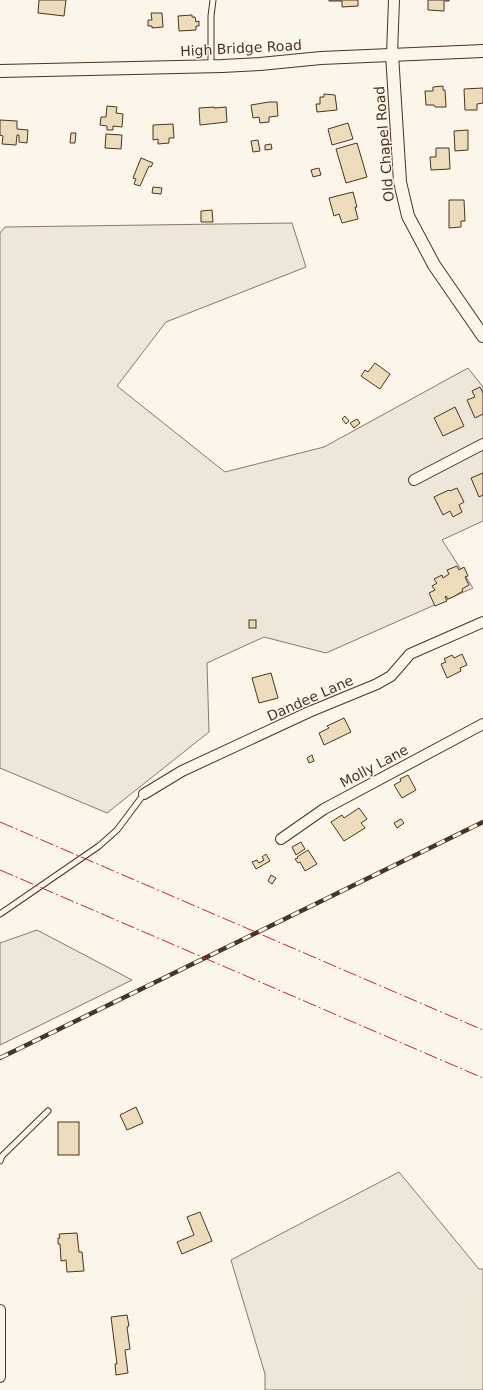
<svg xmlns="http://www.w3.org/2000/svg" width="483" height="1390" font-family="'DejaVu Sans',sans-serif">
  <style>
    .green { fill: #ede6d9; stroke: #887966 }
    .building { fill: #ecdcbc; stroke: #4a3520 }
    .lines { fill: none; stroke-linecap: round; stroke-linejoin: round }
    .service-casing { stroke: #4a3520; stroke-width: 7 }
    .minor-casing { stroke: #4a3520; stroke-width: 12 }
    .tertiary-casing { stroke: #4a3520; stroke-width: 14 }
    .service { stroke: #fbf6e9; stroke-width: 5 }
    .minor { stroke: #fbf6e9; stroke-width: 10 }
    .tertiary { stroke: #fbf6e9; stroke-width: 12 }
    .rail-casing { stroke: #4a3520; stroke-width: 4.5 }
    .rail { stroke: #fbf6e9; stroke-width: 3; stroke-dasharray: 9; stroke-linecap: butt }
    .power { stroke: #c62828; stroke-width: 1; stroke-dasharray: 14 3 2 3; stroke-linecap: butt }
    .labels { text-anchor: middle; dominant-baseline: central; stroke-width: 3; stroke-linejoin: round; paint-order: stroke }
    .street-label { font-size: 14px; fill: #4a3520; stroke: #fbf6e9 }
  </style>
  <rect width="100%" height="100%" fill="#fbf6e9"/>
  <g class="green">
    <polygon points="292,223 306,267 166,322 117,386 225,472 324,447 468,368 483,387 483,521 442,540 473,588 326,653 264,637 207,663 209,732 107,813 0,768 0,233 5,227"/>
    <polygon points="37,930 132,980 0,1045 0,943"/>
    <polygon points="399,1172 479,1269 483,1269 483,1390 265,1390 265,1374 231,1260"/>
  </g>
  <g class="building">
    <polygon points="39,0 66,0 64,16 38,13"/>
    <polygon points="329,0 358,0 358,6 342,7 342,1 329,1"/>
    <polygon points="428,0 449,0 449,1 444,1 444,11 428,10"/>
    <polygon points="151,13 162,13 163,27 152,28 152,26 148,26 148,20 152,20"/>
    <polygon points="192,15 192,17 195,17 196,22 199,21 199,26 196,26 196,30 179,31 178,16"/>
    <polygon points="443,86 443,90 445,90 446,107 435,107 434,105 426,105 425,91 433,91 433,87"/>
    <polygon points="483,88 483,103 477,104 477,110 465,110 464,89"/>
    <polygon points="324,94 335,95 337,110 317,112 316,104 320,104 320,97 324,97"/>
    <polygon points="269,102 277,102 278,116 269,117 269,122 260,123 259,117 253,118 251,105"/>
    <polygon points="107,106 117,107 116,113 123,114 122,127 113,126 113,130 107,130 107,126 100,125 101,117 106,117"/>
    <polygon points="214,107 214,108 226,107 227,122 200,125 199,108"/>
    <polygon points="0,120 17,121 17,129 28,130 27,143 19,142 19,135 17,135 16,145 2,144 3,136 0,135"/>
    <polygon points="348,123 353,139 332,145 328,129"/>
    <polygon points="173,124 174,138 169,138 169,143 158,144 158,139 153,140 153,125"/>
    <polygon points="468,130 468,150 455,151 454,131"/>
    <polygon points="71,133 76,133 75,143 70,143"/>
    <polygon points="106,134 122,135 121,149 105,148"/>
    <polygon points="258,140 260,151 253,152 251,141"/>
    <polygon points="357,143 367,177 346,183 336,149"/>
    <polygon points="271,144 272,149 265,150 265,145"/>
    <polygon points="436,148 449,148 450,169 431,170 430,157 436,157"/>
    <polygon points="141,158 153,163 151,167 149,166 140,186 134,184 136,179 133,178"/>
    <polygon points="319,168 321,175 313,177 311,170"/>
    <polygon points="153,187 162,188 161,194 152,193"/>
    <polygon points="353,192 357,207 355,207 358,219 342,223 339,214 334,216 329,198"/>
    <polygon points="449,200 464,200 465,221 461,221 461,227 449,228"/>
    <polygon points="212,210 213,222 201,222 201,211"/>
    <polygon points="375,363 390,374 380,389 361,376 365,370 368,372"/>
    <polygon points="480,387 483,393 483,414 475,418 467,400 475,397 472,391"/>
    <polygon points="455,407 464,426 443,436 434,418"/>
    <polygon points="345,416 349,421 346,424 342,419"/>
    <polygon points="357,419 360,423 354,428 350,423"/>
    <polygon points="483,473 483,495 479,497 471,478"/>
    <polygon points="457,488 464,502 459,505 462,512 453,517 450,511 443,515 434,497 449,490 450,491"/>
    <polygon points="457,566 459,570 464,567 468,576 465,577 469,585 462,589 463,591 453,597 448,599 446,596 445,597 447,601 435,606 429,593 435,590 432,586 437,583 434,579 442,575 443,578 449,574 447,570"/>
    <rect x="249" y="620" width="7" height="8"/>
    <polygon points="462,654 467,665 460,668 461,671 447,678 441,664 446,662 444,659 452,655 454,658"/>
    <polygon points="271,673 278,698 259,703 252,678"/>
    <polygon points="344,718 351,732 324,745 319,733 329,728 327,726"/>
    <polygon points="312,755 314,761 309,763 307,758"/>
    <polygon points="408,775 416,790 402,798 394,785 401,781 400,779"/>
    <polygon points="359,808 367,819 361,823 365,828 344,841 331,822 342,815 344,818"/>
    <polygon points="401,819 404,823 397,828 394,823"/>
    <polygon points="301,842 305,849 296,855 292,847"/>
    <polygon points="308,850 317,864 305,871 300,862 298,863 295,859 298,858 297,857"/>
    <polygon points="266,854 270,861 256,869 252,862 257,860 259,863 264,860 262,857"/>
    <polygon points="271,875 276,878 272,884 268,881"/>
    <polygon points="136,1107 143,1123 127,1130 120,1115"/>
    <rect x="58" y="1122" width="21" height="33"/>
    <polygon points="200,1212 212,1241 182,1254 177,1242 194,1235 187,1217"/>
    <polygon points="77,1233 79,1252 82,1252 84,1271 67,1272 66,1260 61,1261 60,1244 58,1244 58,1238 60,1238 59,1234"/>
    <polygon points="127,1315 129,1326 127,1327 130,1349 125,1350 128,1373 116,1375 115,1364 117,1364 111,1317"/>
  </g>
  <g class="lines">
    <defs>
      <g id="service">
        <polyline points="211,65 211,16 213,0"/>
        <polyline points="0,914 99,846 117,830 144,794"/>
        <polyline points="0,1161 2,1156 48,1111"/>
      </g>
      <g id="minor">
        <polyline points="392,54 394,0"/>
        <polyline points="414,480 483,444"/>
        <polyline points="144,794 182,771 309,712 377,684 391,676 410,654 483,622"/>
        <polyline points="281,839 324,809 483,724"/>
        <polyline points="0,1310 0,1377"/>
      </g>
      <g id="tertiary">
        <polyline points="392,54 400,182 408,216 434,265 483,336"/>
        <polyline points="0,71 222,66 260,64 321,58 483,51"/>
      </g>
    </defs>
    <use href="#service" class="service-casing"/>
    <use href="#minor" class="minor-casing"/>
    <use href="#tertiary" class="tertiary-casing"/>
    <use href="#service" class="service"/>
    <use href="#minor" class="minor"/>
    <use href="#tertiary" class="tertiary"/>
    <defs>
      <polyline id="rail" points="0,1058 483,822"/>
    </defs>
    <use href="#rail" class="rail-casing"/>
    <use href="#rail" class="rail"/>
    <g class="power">
      <polyline points="0,822 483,1030"/>
      <polyline points="0,870 483,1078"/>
    </g>
  </g>
  <g class="labels">
    <g class="street-label">
      <text transform="translate(241 48) rotate(-3)">High Bridge Road</text>
      <text transform="translate(384 144) rotate(-95)">Old Chapel Road</text>
      <text transform="translate(310 698) rotate(-24)">Dandee Lane</text>
      <text transform="translate(374 766) rotate(-28)">Molly Lane</text>
    </g>
  </g>
</svg>
